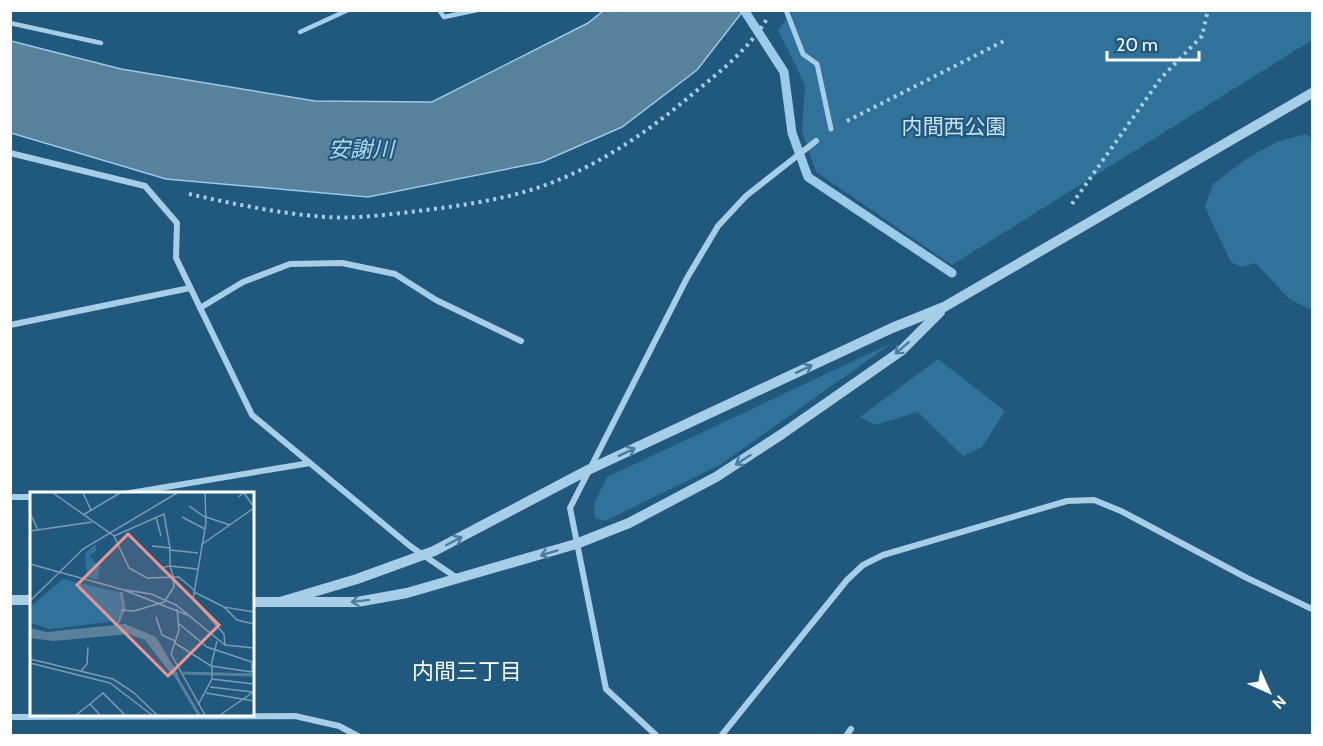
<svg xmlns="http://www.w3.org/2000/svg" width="1323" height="746" font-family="Cabin,'Noto Sans JP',sans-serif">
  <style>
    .green { fill: #31729a }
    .water { fill: #58819b; stroke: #9acbe8; stroke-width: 1.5 }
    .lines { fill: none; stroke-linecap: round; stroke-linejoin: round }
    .stream { stroke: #9acbe8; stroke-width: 9 }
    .path { stroke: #a6cee7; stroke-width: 4; stroke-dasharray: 3 4.5; stroke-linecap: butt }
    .service { stroke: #a6cee7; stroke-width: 4.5 }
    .pedestrian { stroke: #a6cee7; stroke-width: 5 }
    .minor { stroke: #a6cee7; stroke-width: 6 }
    .tertiary { stroke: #a6cee7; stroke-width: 10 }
    .oneway { stroke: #497c9e }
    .labels { text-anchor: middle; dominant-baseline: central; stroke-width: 4.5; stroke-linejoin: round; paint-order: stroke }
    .park-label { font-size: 21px; fill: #c9e4f5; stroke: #21597e }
    .water-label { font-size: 22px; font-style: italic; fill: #b1d7ee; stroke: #21597e }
    .neighbourhood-label { font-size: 22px; fill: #fff; stroke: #21597e }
    .inset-river { fill: none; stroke: #58819b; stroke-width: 3 }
    .inset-road { fill: none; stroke: #7a9bb2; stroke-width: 1.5 }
    .view { fill: #ea9494; fill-opacity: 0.15; stroke: #ea9494; stroke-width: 3 }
    .inset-edge { fill: none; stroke: #fff; stroke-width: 3 }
  </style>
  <rect width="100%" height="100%" fill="#21597e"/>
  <g class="green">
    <polygon points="793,10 1312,11 1312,40 952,265 816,172 802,131 805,85 778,30"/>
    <polygon points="1306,134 1312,139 1312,310 1289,299 1256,263 1241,267 1231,262 1205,207 1213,184 1249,157 1279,141"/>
    <polygon points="892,343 720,465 605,521 595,518 594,504 607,477"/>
    <polygon points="938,359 1005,411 982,447 963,456 918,412 875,425 860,417"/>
  </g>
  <polygon class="water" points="603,11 743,11 697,70 622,127 542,162 368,197 166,179 11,133 11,41 121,69 315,101 432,102 588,23"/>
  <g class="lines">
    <polyline class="stream" points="744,10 784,72 792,133 808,177 952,273"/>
    <g class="path">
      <polyline points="847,121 1006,40"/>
      <path d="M189 194C230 203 272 212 314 216 347 220 385 215 418 211 457 206 496 201 534 189 590 171 644 135 689 97 718 73 749 50 768 17"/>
      <polyline points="1072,204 1161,78 1202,36 1208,10"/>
    </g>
    <g class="service">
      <polyline points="439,10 444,17 477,10"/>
      <polyline points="10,23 101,43"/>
      <polyline points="300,32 348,10"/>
    </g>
    <polyline class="pedestrian" points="786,10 803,54 817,64 831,129"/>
    <g class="minor">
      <polyline points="10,153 145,186 177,223 176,258 252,415 410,546 457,578"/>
      <polyline points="200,308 243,282 290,264 342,263 395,274 436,300 521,341"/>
      <polyline points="10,325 190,288"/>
      <polyline points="124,494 310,463"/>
      <polyline points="10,497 32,497"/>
      <polyline points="10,717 295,716 339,726 358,736"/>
      <polyline points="657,736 606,689 570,508 687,278 718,226 746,196 816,141"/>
      <polyline points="721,736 847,580 863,565 883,555 1067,501 1094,500 1121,511 1247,578 1312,609"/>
      <polyline points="846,736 851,729"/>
    </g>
    <g class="tertiary">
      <polyline points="10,600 32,600"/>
      <polyline points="252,602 357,602 407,593 576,544 629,523 716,477 782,434 901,351 940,312"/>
      <polyline points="280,602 357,579 434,551 588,470 892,328 944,307 1312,93"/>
    </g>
  </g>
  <defs><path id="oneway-shaft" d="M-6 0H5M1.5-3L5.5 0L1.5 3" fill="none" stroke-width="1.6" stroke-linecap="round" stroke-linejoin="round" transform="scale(1.5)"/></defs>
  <g class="oneway">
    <use href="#oneway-shaft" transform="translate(902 348) rotate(139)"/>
    <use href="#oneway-shaft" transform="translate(804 369) rotate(-25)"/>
    <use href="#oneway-shaft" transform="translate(627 452) rotate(-25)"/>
    <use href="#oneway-shaft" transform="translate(743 460) rotate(147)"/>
    <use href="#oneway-shaft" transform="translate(454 541) rotate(-28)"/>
    <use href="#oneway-shaft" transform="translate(549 553) rotate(163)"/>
    <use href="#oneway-shaft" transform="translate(360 601) rotate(173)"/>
  </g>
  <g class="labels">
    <g class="park-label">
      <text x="954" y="126">内間西公園</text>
    </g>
    <g class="water-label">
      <text x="361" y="149">安謝川</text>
    </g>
    <g class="neighbourhood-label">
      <text x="467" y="671">内間三丁目</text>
    </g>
  </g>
  <g transform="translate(30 492)">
    <rect width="224" height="224" fill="#21597e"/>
    <path d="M66 52V59L59 64 70 75 67 88 57 85 55 61ZM33 87 91 101 94 116 86 129 20 137 0 131V115Z" fill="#31729a"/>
    <path d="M95 132 126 145 149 184 142 183 115 148 99 142 24 149 0 146V136L17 140Z" fill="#58819b"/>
    <path class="inset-river" d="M87 133 94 116 91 100M143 179 169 223M153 181 224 183"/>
    <path class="inset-road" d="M23 1 84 44 99 76 117 86 149 85 164 98M53 1 61 18M175 1 176 31 163 107 194 142 195 153M208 5 214 1 224 15M159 14 176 26M0 21 8 38M53 23 90 1M126 25 131 44M152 25 175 37M176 25 200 33M0 39 62 30M84 44 134 22 140 56M171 53 224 16M122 54 140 56V74L167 77M140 58 168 61M0 72 94 98 160 124M96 98 121 102 146 113 195 153 224 156M164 100 194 115M0 109 53 57 147 1M147 117 149 138 141 162 175 223M91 118 104 119 134 110 144 95 143 84 140 74 129 76M224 120 194 115 207 128 224 132M126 125 132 143 145 149M148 131 177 155 222 170V180M145 151 181 174 222 180M0 167 83 187 103 200 127 223M0 171 80 191 122 223M181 174 187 149M182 175V187L224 192M51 179 57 172 58 155M180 195 223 200M176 201 224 209M60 212 73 201 95 223M168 213 182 187M46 223 60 212 70 223M190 223 222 201"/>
    <path class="view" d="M98 42 189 133 138 184 47 93Z"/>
    <rect width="224" height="224" class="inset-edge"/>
  </g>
  <rect width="1323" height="746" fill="none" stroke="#ffffff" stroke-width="24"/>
  <g transform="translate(1269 692) rotate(135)" stroke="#21597e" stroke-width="4.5" paint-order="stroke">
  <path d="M0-4.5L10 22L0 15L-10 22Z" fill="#ffffff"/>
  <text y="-9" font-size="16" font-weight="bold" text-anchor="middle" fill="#ffffff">N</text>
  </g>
  <path d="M1107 51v9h92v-9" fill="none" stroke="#ffffff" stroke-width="3"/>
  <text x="1116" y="51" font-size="18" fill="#ffffff" stroke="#21597e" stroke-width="4.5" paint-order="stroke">20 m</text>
</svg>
